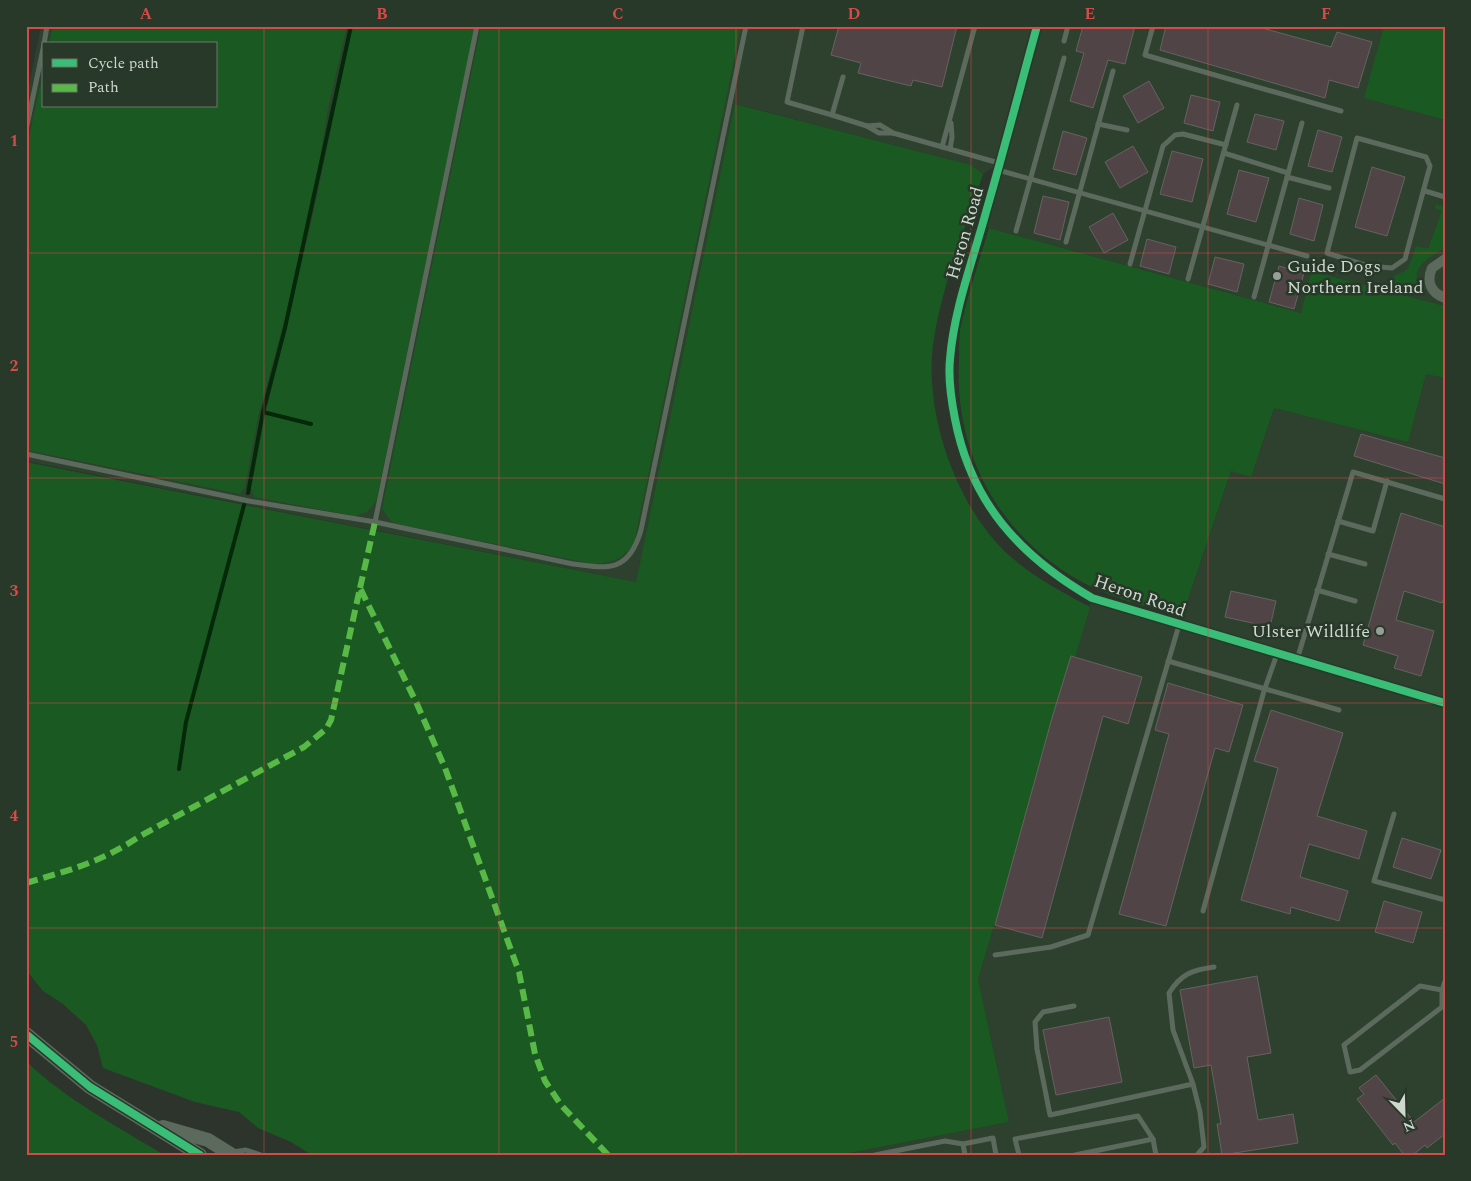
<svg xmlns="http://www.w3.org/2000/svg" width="1471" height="1181" font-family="Spectral,serif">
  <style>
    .built { fill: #2e402e; fill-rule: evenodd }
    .green { fill: #1a5a22 }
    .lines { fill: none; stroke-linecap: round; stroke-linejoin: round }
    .stream { stroke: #042908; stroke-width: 4 }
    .building { fill: #504447; stroke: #656361 }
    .service { stroke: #5b6a5c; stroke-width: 5 }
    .minor { stroke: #5b6a5c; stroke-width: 10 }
    .tertiary { stroke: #5b6a5c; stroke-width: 14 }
    .quiet { stroke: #58b947; stroke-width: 6; stroke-dasharray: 12 6; stroke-linecap: butt }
    .cycleway-casing { stroke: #283829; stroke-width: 11 }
    .cycleway { stroke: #3abd76; stroke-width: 8 }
    .grid { fill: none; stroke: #d54b49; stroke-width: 1; stroke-opacity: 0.55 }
    .poi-dot { fill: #969f96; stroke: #283829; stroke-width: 2 }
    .labels { text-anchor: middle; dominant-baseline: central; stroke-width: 5; stroke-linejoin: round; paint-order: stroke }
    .street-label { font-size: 18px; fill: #cfd8cf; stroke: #283829 }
    .poi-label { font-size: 18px; fill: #cfd8cf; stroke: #283829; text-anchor: start }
    .neatline { fill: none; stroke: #d54b49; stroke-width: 2 }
    .grid-label { font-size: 16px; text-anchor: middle; font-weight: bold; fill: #d54b49 }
  </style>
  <rect width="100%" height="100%" fill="#2c342c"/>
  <g class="built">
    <path d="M41 26H1384L1365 98 1445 120V306L1311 271 1301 313 982 226 999 164 983 174 971 165 736 104 636 582 26 461V99ZM44 44H216V106H44Z"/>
    <polygon points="1426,373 1445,378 1445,1155 839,1155 1009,1122 978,979 1092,598 1179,625 1231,471 1251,476 1274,408 1408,442"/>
  </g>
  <g class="green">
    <polygon points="53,26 347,26 328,108 320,158 285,318 259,413 245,487 240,494 26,450 26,151 44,68 44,106 216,106 216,44 49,44"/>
    <polygon points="352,26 475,26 376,502 367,512 355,516 254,497 251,488 265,416 315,206"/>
    <path d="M481 26H741L634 544C622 559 613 563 593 564L397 524 391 521 382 509Z"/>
    <polygon points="1384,26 1445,26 1445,120 1364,98"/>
    <path d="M735 104 971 165 983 174C965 229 941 287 933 345 925 410 952 491 994 540 1019 569 1056 589 1090 607L978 979 1009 1122 839 1155H312L291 1142 258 1128 239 1112 195 1102 103 1068 97 1045 86 1025 63 1004 43 991 26 970V462L636 582Z"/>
    <path d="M1436 204 1445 207V248C1425 259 1408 269 1421 295L1387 287 1389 279 1408 269 1416 246 1428 249 1442 211 1435 208Z"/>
    <path d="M989 228 1301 313 1311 271 1445 306V378L1426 374 1408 442 1274 408 1251 477 1231 471 1182 617C1148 607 1113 599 1082 582 999 536 954 454 959 360 959 350 959 340 960 330 967 296 979 262 989 228Z"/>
    <path d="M26 1061C66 1100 117 1126 164 1155H26Z"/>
  </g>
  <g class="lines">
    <g class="stream">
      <polyline points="311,424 263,412 285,328 351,26"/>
      <polyline points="248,493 263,412"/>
      <polyline points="179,769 186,722 244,505"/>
    </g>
  </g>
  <g class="building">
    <polygon points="839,26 957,26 942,87 913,80 911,86 858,73 861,63 831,55"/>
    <polygon points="1083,26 1135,26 1125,64 1108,60 1093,108 1070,101 1084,53 1076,51"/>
    <polygon points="1166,26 1255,26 1331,47 1337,32 1372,42 1358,88 1329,80 1325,98 1160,50"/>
    <polygon points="1149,81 1164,108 1138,123 1123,96"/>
    <polygon points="1191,95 1220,102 1213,131 1184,123"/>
    <polygon points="1255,114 1284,121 1276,150 1247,142"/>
    <polygon points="1318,130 1342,137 1332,172 1308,166"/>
    <polygon points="1063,131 1087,138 1076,175 1053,169"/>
    <polygon points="1133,146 1148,172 1120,188 1105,162"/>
    <polygon points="1172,151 1203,159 1192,202 1160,194"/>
    <polygon points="1372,167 1405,177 1387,236 1355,227"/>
    <polygon points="1239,170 1269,178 1256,222 1227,214"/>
    <polygon points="1043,196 1069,202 1060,240 1034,233"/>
    <polygon points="1299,198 1323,205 1314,241 1290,234"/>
    <polygon points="1113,213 1128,240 1104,253 1089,227"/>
    <polygon points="1147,239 1176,247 1169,274 1140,266"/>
    <polygon points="1215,257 1244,264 1237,292 1208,284"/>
    <polygon points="1279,266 1304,273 1294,309 1269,302"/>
    <polygon points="1361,434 1445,458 1445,484 1354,456"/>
    <polygon points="1401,513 1445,527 1445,595 1442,603 1404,591 1396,620 1434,631 1421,676 1394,668 1398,656 1363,645"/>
    <polygon points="1231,591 1276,601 1270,627 1225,617"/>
    <polygon points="1071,656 1142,677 1128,724 1103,716 1042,938 995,925 1052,718"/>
    <polygon points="1168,683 1243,705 1229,752 1215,748 1166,926 1119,914 1169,734 1155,730"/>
    <polygon points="1271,710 1343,733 1317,816 1367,831 1359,859 1309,844 1300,877 1348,891 1339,921 1291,907 1290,914 1241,900 1278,768 1254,761"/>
    <polygon points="1402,838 1441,850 1431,879 1393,867"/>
    <polygon points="1384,901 1422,912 1413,943 1375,932"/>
    <polygon points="1257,976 1271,1053 1247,1057 1258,1120 1293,1114 1298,1143 1222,1155 1217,1124 1221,1124 1211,1065 1194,1068 1180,990"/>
    <polygon points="1109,1017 1122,1082 1056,1095 1043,1030"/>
    <polygon points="1376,1075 1414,1122 1445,1098 1445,1134 1427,1148 1425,1145 1413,1155 1404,1155 1395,1143 1393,1145 1357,1099 1364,1094 1359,1088"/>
  </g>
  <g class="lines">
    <g class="service">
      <path d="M477 26 375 522 573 564C609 569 629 572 641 530L746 26"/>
      <polyline points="803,26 787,102 832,115"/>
      <polyline points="1153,26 1145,55 1341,111"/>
      <polyline points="1064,41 1068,26"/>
      <polyline points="44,44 47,26"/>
      <polyline points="843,77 832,115 867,126 879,133 893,133"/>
      <polyline points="1098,124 1127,130"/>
      <polyline points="867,126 880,125 893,133 999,163"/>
      <polyline points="26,130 44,44"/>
      <polygon points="1357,138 1426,157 1430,166 1405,259 1392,268 1368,266 1327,253"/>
      <polyline points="942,147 975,26"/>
      <polyline points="950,149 952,137 951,123"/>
      <polyline points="1224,153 1288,173"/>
      <polyline points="998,170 1307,256"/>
      <polyline points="1287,177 1329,188"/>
      <polyline points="1425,191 1445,197"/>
      <polyline points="1016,231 1064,58"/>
      <polyline points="1066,242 1113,71"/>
      <polyline points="1130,264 1163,146 1175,135 1183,134 1226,145"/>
      <polyline points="1188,279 1237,105"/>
      <polyline points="1254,297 1302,123"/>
      <polyline points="26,454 249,501 375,522"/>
      <polyline points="1338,521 1373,531 1387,481"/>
      <polyline points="1328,554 1365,564"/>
      <polyline points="1317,590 1355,601"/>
      <polyline points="1297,660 1353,472 1445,499"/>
      <polyline points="1168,661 1339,710"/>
      <polyline points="1394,814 1374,881 1445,900"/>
      <polyline points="1203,911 1264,691 1277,654"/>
      <polyline points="995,955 1051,947 1088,935 1179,625"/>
      <polyline points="1442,990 1420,986 1344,1045 1350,1072 1360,1070 1442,1007 1442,990 1445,981"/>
      <polyline points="1074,1006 1043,1012 1035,1022 1037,1049 1050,1115 1193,1084 1200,1112 1204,1147 1197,1155"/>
      <path d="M1193 1084 1173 1030 1169 993C1181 974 1192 970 1214 967"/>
      <polyline points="233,1152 246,1150 261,1155"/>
      <polyline points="875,1155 945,1141 963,1144"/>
      <polyline points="965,1155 963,1144 993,1138 996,1155"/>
      <polyline points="1019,1155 1015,1139 1138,1116 1153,1139 1156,1155"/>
      <polyline points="1075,1155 1153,1139"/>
    </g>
    <g class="minor">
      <path d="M1037 26C1020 88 1004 150 986 212 973 260 954 309 950 359 948 379 951 399 955 419 971 503 1020 556 1092 598L1445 703"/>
      <path d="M1445 259 1432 268C1426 282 1431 293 1445 298"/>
    </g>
    <g class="tertiary">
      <polyline points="26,1034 90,1087 200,1155"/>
      <polyline points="163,1127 208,1140 232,1155"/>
    </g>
    <g class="quiet">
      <polyline points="360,588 375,522"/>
      <path d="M26 883C70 870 102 862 140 836L304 747 326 729 331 720 360 588 417 704 445 768 519 972 535 1054 545 1081 561 1105 608 1155"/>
    </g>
    <defs>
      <g id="cycleway">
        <path d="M1037 26C1020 88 1004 150 986 212 973 260 954 309 950 359 948 379 951 399 955 419 971 503 1020 556 1092 598L1445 703"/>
        <polyline points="26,1034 90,1087 200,1155"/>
      </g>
    </defs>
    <use href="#cycleway" class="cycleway-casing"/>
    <use href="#cycleway" class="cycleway"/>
  </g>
  <path class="grid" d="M264 26V1155M499 26V1155M736 26V1155M971 26V1155M1208 26V1155M26 253H1445M26 478H1445M26 703H1445M26 928H1445"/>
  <g class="poi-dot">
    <circle cx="1277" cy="276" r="5"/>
    <circle cx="1380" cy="631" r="5"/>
  </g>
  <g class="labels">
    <g class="street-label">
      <text transform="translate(965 233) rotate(-74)">Heron Road</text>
      <text transform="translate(1140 596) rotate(19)">Heron Road</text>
    </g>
    <g class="poi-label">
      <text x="1287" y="266">Guide Dogs<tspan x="1287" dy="21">Northern Ireland</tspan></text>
      <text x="1370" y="631" text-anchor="end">Ulster Wildlife</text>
    </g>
  </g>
  <rect width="1471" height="1181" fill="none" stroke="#283829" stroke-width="55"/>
  <rect x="42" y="42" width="175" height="65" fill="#283829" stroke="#6b786b"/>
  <rect x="52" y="59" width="25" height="8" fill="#3abd76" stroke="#6b786b"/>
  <text x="88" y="68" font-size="15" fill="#cfd8cf">Cycle path</text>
  <rect x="52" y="84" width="25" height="8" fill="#58b947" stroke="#6b786b"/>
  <text x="88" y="92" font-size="15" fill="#cfd8cf">Path</text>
  <g transform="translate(1404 1114) rotate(157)" stroke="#283829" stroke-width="4" paint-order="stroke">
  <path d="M0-4L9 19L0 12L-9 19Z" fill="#cfd8cf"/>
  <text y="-8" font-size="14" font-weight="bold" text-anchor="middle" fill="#cfd8cf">N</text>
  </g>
  <rect x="28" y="28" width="1416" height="1126" class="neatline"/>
  <g class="grid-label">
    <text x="146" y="19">A</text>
    <text x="382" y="19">B</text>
    <text x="618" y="19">C</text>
    <text x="854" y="19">D</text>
    <text x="1090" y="19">E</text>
    <text x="1326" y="19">F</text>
    <text x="14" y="146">1</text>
    <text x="14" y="371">2</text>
    <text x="14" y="596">3</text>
    <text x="14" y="821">4</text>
    <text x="14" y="1047">5</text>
  </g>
</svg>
